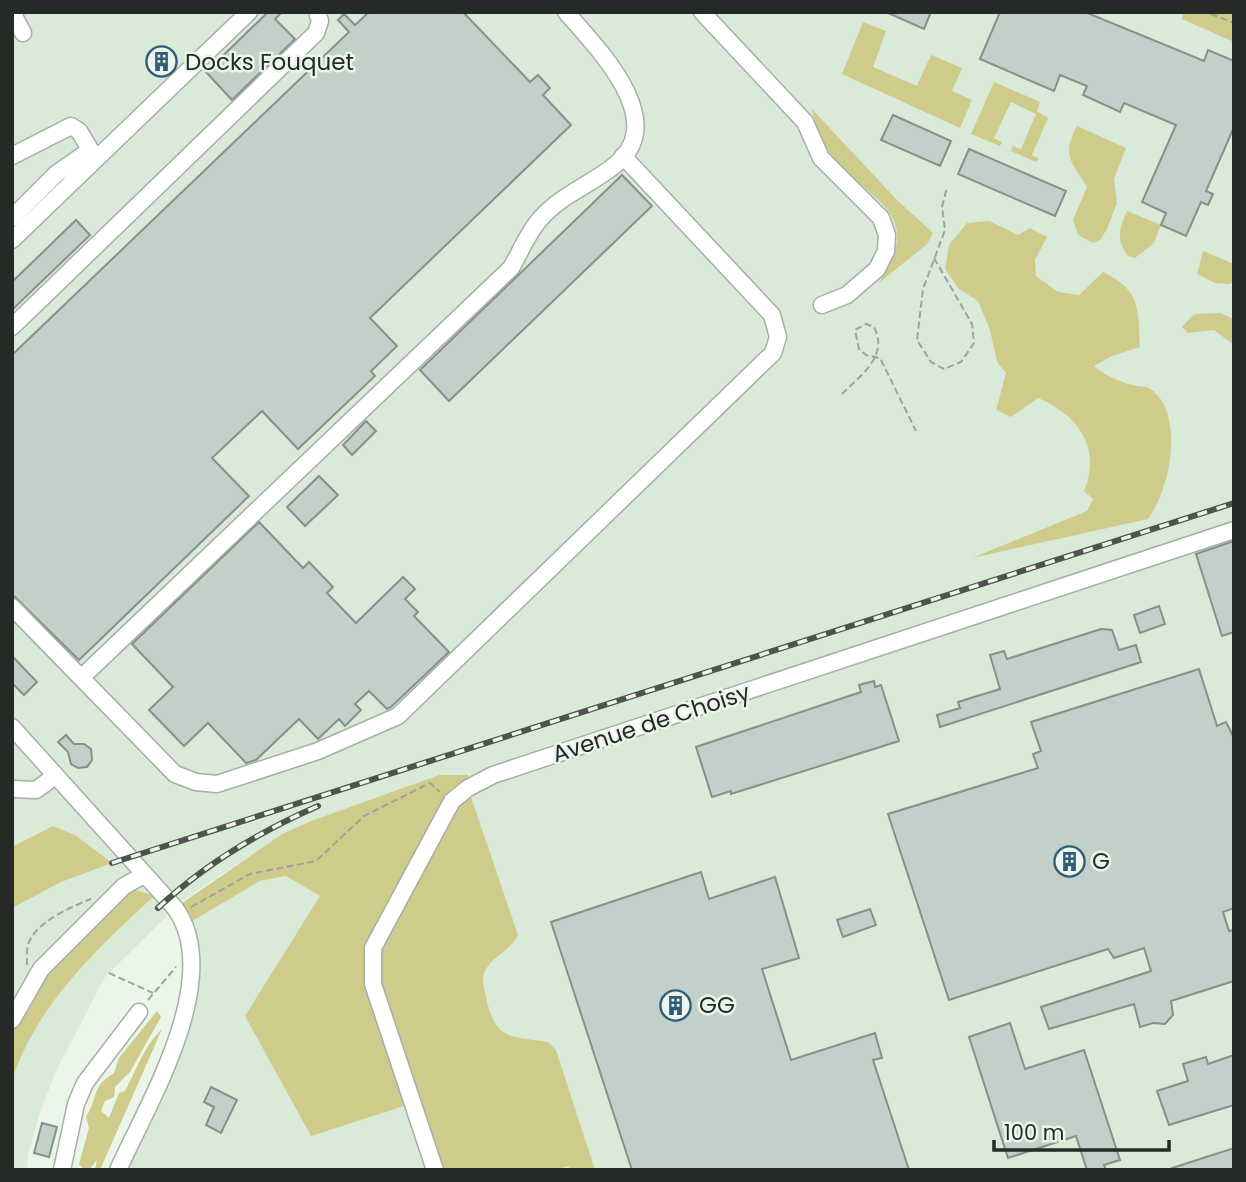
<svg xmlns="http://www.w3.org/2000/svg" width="1246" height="1182" font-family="Poppins,sans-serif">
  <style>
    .built { fill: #daead9 }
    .green { fill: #cfcb8a }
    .building { fill: #c2d0c9; stroke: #84918a; stroke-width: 2 }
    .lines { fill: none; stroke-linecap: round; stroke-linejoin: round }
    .minor-casing { stroke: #a5afa4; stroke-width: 19 }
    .path { stroke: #9da49c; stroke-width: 2; stroke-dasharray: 7 3.5; stroke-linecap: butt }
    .minor { stroke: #fff; stroke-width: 16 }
    .rail-casing { stroke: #4d534d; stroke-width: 6 }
    .rail { stroke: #ebf5ea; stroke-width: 3.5; stroke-dasharray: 10; stroke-linecap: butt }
    .labels { text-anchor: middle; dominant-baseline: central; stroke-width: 5; stroke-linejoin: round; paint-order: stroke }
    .poi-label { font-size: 23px; fill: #262a26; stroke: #ebf5ea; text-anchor: start }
    .street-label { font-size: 23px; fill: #262a26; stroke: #ebf5ea }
  </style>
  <rect width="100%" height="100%" fill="#ebf5ea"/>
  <polygon class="built" points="12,12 1234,12 1234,1170 118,1170 186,1008 184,926 260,881 286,876 321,896 467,775 439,775 311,821 282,834 182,901 135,850 129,857 175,908 105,977 57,1069 40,1112 28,1155 27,1170 12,1170"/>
  <g class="green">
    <polygon points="1184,12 1234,12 1234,42 1182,19"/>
    <polygon points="863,22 886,31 873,67 917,86 931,55 962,68 952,91 972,100 960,128 842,74"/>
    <polygon points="994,82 1040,102 1037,111 1048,118 1032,155 1039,159 1036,162 1011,151 1013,146 1021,149 1036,114 1011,102 994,138 1002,142 1000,146 971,134"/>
    <path d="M811 108 896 199 933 233 927 244 879 283C929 207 864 202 827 149 819 138 816 121 811 108Z"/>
    <path d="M1077 126 1126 148 1114 179 1117 203 1107 229 1100 240 1093 243 1078 235 1073 220 1087 187C1072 162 1061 156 1077 126Z"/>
    <path d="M1127 211 1161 225 1154 243 1135 258 1128 256C1116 240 1119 228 1127 211Z"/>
    <path d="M989 221 1018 235 1030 228 1047 237 1035 260 1036 276 1058 292 1079 295 1103 272C1141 290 1138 309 1140 347L1112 356 1094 366C1105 375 1117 381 1132 385 1139 387 1147 385 1152 390 1185 416 1170 489 1148 519L972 558 1087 511 1093 499 1084 491C1102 448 1078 415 1038 398L1011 417 996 410 1006 373 997 362 990 330 978 301 959 289 945 269 949 245 967 223Z"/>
    <polygon points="1203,251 1234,264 1234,279 1230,284 1215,283 1197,274"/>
    <polygon points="1220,313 1234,319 1234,345 1214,330 1188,333 1182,327 1194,314"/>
    <path d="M439 775H468V788L518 935C511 950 493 956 485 971 481 979 484 988 486 997 495 1041 511 1036 548 1042L556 1050 595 1170H572L568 1166 553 1170H435L413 1103 311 1136 245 1016 320 896 286 876 260 881 184 926 175 908 282 834 311 821Z"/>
    <polygon points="53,826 75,835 112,863 61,882 12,908 12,847"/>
    <path d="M124 886 154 896C97 949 37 1004 12 1080V1020L41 969Z"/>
    <path d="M157 1011 161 1017 130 1072 115 1087 114 1097 105 1101 101 1111 109 1118 119 1093 125 1091C136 1071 144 1046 162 1029L100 1170H95L97 1160 89 1170H84L79 1164 89 1128 86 1117C98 1099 91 1086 114 1073L119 1058Z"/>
  </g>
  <g class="building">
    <polygon points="268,12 282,12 275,19 295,39 232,100 206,72"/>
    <polygon points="369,12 463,12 530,82 538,75 550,88 543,95 571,125 370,318 397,346 371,371 375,376 298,449 262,411 212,458 249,496 79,660 12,594 12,355 349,32 338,20 344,14 355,25"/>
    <polygon points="886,12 931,12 924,29"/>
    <polygon points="1000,12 1085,12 1204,61 1208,50 1234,61 1234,127 1206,191 1213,194 1208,205 1201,202 1186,236 1161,225 1166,213 1142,202 1176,125 1124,103 1120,112 1083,95 1087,86 1060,75 1054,91 980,59"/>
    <polygon points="893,115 951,141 940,166 881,140"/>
    <polygon points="969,149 1066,191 1055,216 958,174"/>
    <polygon points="622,175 652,206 449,401 420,370"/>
    <polygon points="76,220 90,235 12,310 12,282"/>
    <polygon points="366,421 376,431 352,455 343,445"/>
    <polygon points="319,476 338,495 305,526 287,507"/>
    <polygon points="259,522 303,568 309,562 333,587 327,593 356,623 403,577 415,589 405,599 418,612 414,616 449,652 391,707 387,709 369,691 355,704 361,710 345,726 339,719 318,739 299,719 256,760 246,763 208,723 184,746 149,710 173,687 132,644"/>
    <polygon points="1234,541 1234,632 1222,636 1196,554"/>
    <polygon points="1159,606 1165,624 1140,633 1134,615"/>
    <polygon points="1101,629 1112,630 1119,650 1136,645 1141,662 940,727 937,715 960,708 958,702 1000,689 990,655 1004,651 1007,659"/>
    <polygon points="12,656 37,682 24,695 12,683"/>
    <polygon points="1199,669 1217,726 1226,722 1234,738 1234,908 1223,912 1229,931 1234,930 1234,981 1171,1001 1173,1015 1165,1024 1153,1023 1140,1027 1134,1004 1049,1029 1041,1007 1151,971 1144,948 1114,958 1108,949 949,1000 888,814 1038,768 1033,754 1041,751 1031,722"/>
    <polygon points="874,681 875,687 881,685 899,741 731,794 731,791 712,797 696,747 861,692 859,685"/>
    <polygon points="66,735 74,744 84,744 91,749 92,760 87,767 78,768 71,764 68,752 58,742"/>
    <polygon points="701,872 709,899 775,877 799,958 762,969 791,1060 875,1033 882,1058 873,1060 909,1170 632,1170 551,922"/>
    <polygon points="870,909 876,925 843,937 837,920"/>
    <polygon points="1010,1023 1025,1069 1084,1050 1120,1160 1104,1165 1106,1170 1087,1170 1076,1136 1008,1158 969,1037"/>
    <polygon points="1234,1055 1234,1105 1169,1125 1157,1091 1188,1081 1183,1064 1206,1057 1208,1064"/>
    <polygon points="211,1087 237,1100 221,1133 206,1125 214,1107 204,1102"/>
    <polygon points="42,1123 57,1127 49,1157 34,1153"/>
    <polygon points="1234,1148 1234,1170 1172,1170 1172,1168"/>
  </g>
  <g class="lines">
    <defs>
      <g id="minor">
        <polyline points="12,12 23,33"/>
        <polyline points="702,12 805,122 821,158 881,218 887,235 886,251 877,269 847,295 822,305"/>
        <polyline points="12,156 71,126 79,131 96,159"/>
        <polyline points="12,218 56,174 90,150"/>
        <polyline points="12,240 249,12"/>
        <polyline points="12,327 316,33 320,21 317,12"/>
        <polyline points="12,607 175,774 196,782 217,784 318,751 398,716 773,353 778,337 772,315 623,156"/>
        <path d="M82 677 511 268C521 251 528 232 541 218 561 195 592 184 615 165 671 121 597 48 566 12"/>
        <path d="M12 727 175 908C225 978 148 1103 118 1170"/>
        <polyline points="12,789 36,790 55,776"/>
        <polyline points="12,1020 41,969 124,886 144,875"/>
        <polyline points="62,1170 76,1104 85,1083 139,1012"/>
        <polyline points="435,1170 373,984 373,948 452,801 468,788 493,775 1234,530"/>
      </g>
    </defs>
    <use href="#minor" class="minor-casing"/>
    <g class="path">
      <polyline points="1211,14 1234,23"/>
      <polyline points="934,258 972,324 974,343 961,362 944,369 931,362 917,340 923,289 945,230 942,207 947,187"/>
      <path d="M842 394C861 375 889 356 874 327L866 324 855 330 859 349 866 355 880 358 916 431"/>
      <polyline points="191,907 250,874 316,861 364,816 430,783 440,792"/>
      <path d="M27 965C27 959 26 948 29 942 38 921 71 907 91 899"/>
      <polyline points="109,973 153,993"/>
      <polyline points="148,1000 176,967"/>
    </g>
    <use href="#minor" class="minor"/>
    <defs>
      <g id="rail">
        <polyline points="112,863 1234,503"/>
        <path d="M158 908C205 864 259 832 318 806"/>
      </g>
    </defs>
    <use href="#rail" class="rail-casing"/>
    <use href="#rail" class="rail"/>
  </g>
  <defs>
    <symbol id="building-ring" viewBox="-11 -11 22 22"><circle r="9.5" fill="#ebf5ea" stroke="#2e5d7c" stroke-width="1.5"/><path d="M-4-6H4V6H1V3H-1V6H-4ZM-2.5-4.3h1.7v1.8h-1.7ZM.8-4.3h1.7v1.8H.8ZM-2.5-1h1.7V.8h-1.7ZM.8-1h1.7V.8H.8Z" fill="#2e5d7c"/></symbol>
  </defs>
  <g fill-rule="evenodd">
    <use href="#building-ring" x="144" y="44" width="35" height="35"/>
    <use href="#building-ring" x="1052" y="844" width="35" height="35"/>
    <use href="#building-ring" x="658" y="988" width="35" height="35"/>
  </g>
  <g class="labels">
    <g class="poi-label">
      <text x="185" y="62">Docks Fouquet</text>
      <text x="1092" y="861">G</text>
      <text x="699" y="1005">GG</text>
    </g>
    <g class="street-label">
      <text transform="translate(651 723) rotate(-18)">Avenue de Choisy</text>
    </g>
  </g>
  <rect width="1246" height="1182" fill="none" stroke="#262a26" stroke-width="28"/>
  <path d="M994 1140v10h175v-10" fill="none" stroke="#262a26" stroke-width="3.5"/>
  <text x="1004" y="1140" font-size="21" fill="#262a26" stroke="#ebf5ea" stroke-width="5" paint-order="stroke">100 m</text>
</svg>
